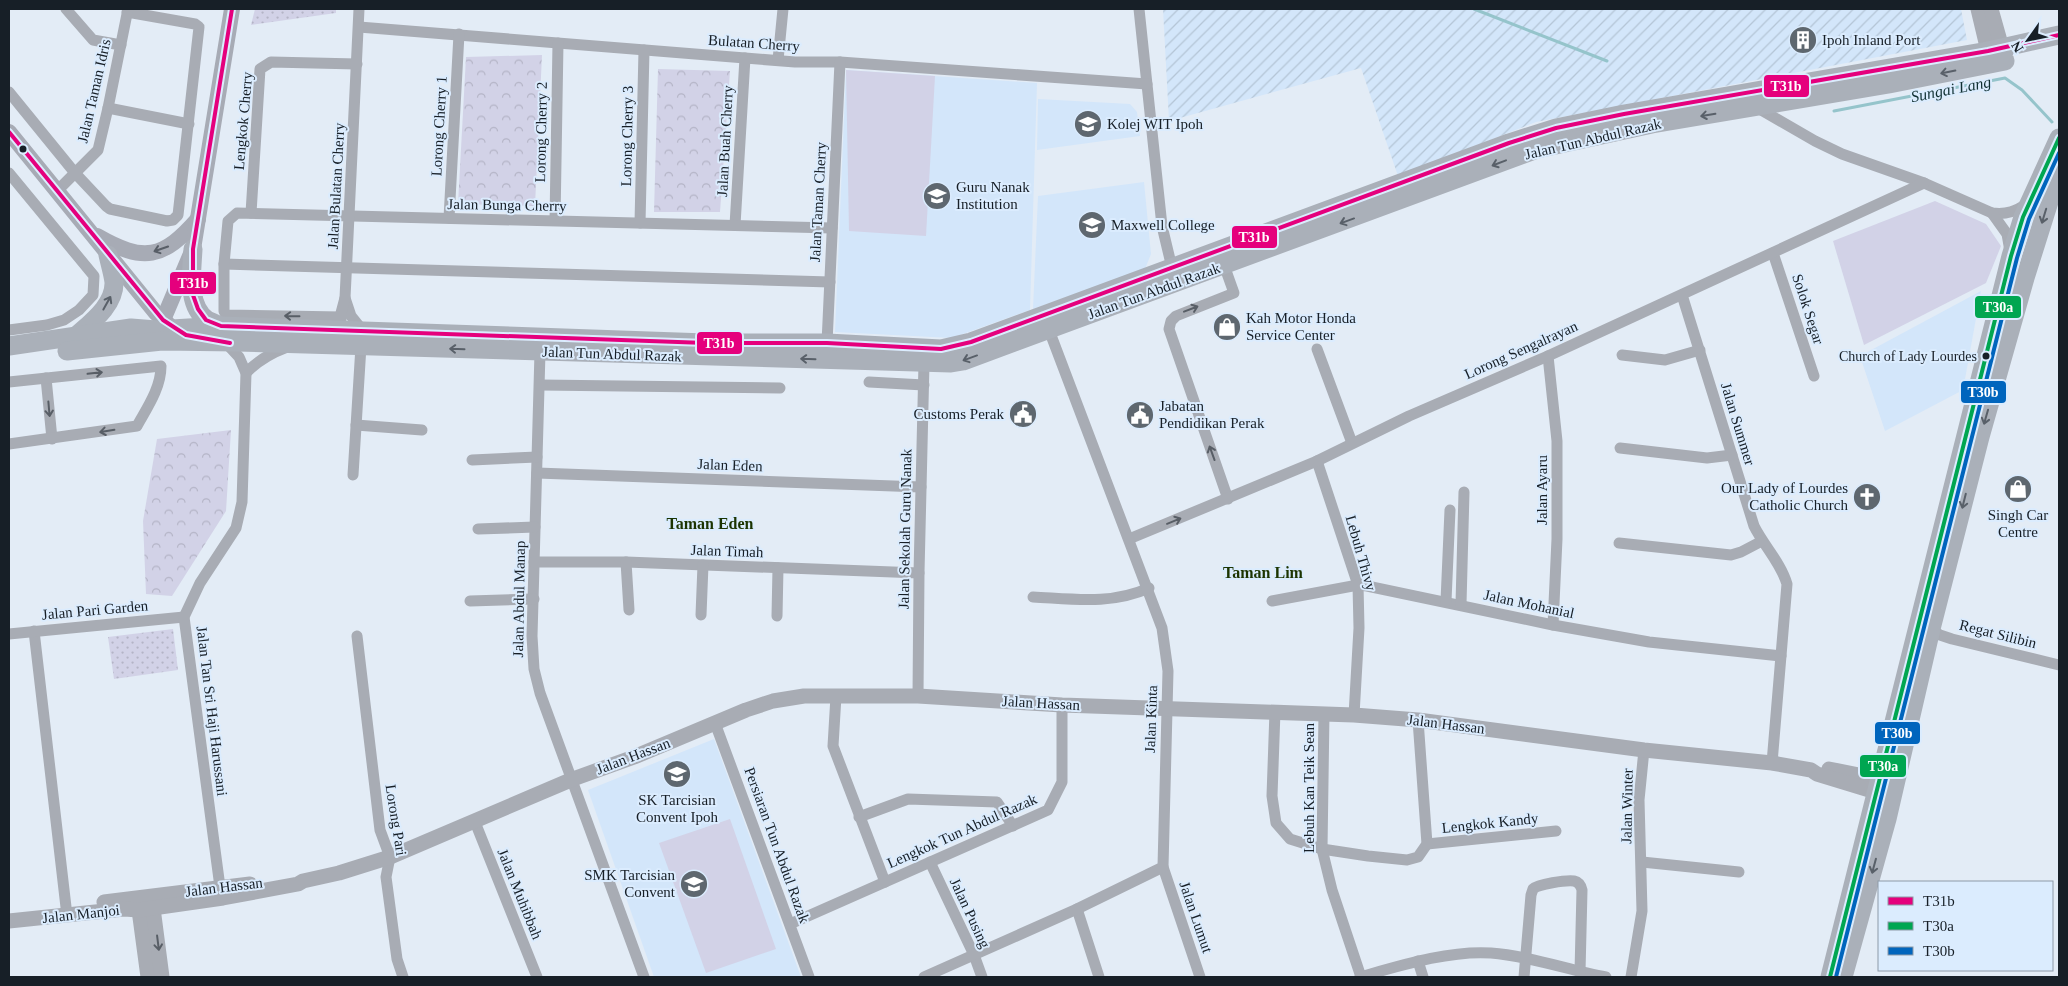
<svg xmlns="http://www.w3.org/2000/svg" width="2068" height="986" font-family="'Times New Roman',serif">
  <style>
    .built { fill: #d3e6fa }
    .industrial { fill: url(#industrial-furrows) }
    .grass { fill: url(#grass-dots) }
    .park { fill: url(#park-crowns) }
    .pitch { fill: #d2d2e7 }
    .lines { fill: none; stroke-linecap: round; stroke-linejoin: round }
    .stream { stroke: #95c4cb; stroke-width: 3 }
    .minor { stroke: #a8acb4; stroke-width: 11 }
    .tertiary { stroke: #a8acb4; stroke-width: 15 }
    .secondary { stroke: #a7abb5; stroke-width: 16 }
    .primary { stroke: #aab0b9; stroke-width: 19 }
    .bus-1-casing { stroke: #dbecfe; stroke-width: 8 }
    .bus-2-casing { stroke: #dbecfe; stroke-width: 8 }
    .bus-3-casing { stroke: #dbecfe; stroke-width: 8 }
    .bus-1 { stroke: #e5007d; stroke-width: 4 }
    .bus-2 { stroke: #00a651; stroke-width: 4 }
    .bus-3 { stroke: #0065bd; stroke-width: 4 }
    .oneway { stroke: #596069 }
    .oneway2 { stroke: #585e67 }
    .oneway3 { stroke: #585e66 }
    .bus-dot { fill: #171f27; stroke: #dbecfe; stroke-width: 2 }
    .labels { text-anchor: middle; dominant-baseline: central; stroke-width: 4; stroke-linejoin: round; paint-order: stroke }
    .bus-label { font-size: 14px; fill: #171f27; stroke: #dbecfe; text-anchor: end }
    .poi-label { font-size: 15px; fill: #171f27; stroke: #dbecfe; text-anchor: start }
    .street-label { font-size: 15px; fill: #171f27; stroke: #dbecfe }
    .water-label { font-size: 16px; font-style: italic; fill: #0f2f32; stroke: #dbecfe }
    .neighbourhood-label { font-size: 16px; font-weight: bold; fill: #1c3401; stroke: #dbecfe }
    .line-badge { stroke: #dbecfe; stroke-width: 2 }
    .badge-label { font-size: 14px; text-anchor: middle; font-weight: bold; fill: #fff }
  </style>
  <defs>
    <pattern id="industrial-furrows" width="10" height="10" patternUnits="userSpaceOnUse" patternTransform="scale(1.25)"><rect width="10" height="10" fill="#d3e6fa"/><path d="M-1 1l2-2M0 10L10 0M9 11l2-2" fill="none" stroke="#b4c5d6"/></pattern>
    <pattern id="grass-dots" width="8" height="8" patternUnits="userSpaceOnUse" patternTransform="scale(1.25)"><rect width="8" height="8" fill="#d2d2e7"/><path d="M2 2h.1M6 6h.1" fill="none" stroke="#b4b4c6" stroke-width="1.8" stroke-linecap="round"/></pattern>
    <pattern id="park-crowns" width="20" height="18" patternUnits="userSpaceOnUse" patternTransform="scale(1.25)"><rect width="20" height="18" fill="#d2d2e7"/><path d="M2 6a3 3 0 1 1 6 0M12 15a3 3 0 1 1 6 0" fill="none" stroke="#b4b4c6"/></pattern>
  </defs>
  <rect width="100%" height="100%" fill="#e3ecf6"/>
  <g class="built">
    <polygon points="846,70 1037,83 1030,310 952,338 835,332"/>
    <polygon points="1038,99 1130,104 1137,112 1140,136 1037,150"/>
    <polygon points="1144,182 1151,254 1145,269 1033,309 1038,196"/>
    <polygon points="1981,291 1963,390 1885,431 1860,356"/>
    <polygon points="714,739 801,977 654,977 588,790"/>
  </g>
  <polygon class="industrial" points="1163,9 1961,9 1967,40 1536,122 1398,176 1361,68 1169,121"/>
  <g class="grass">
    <polygon points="255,9 336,9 336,13 251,25"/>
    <polygon points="173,629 178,670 114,679 108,637"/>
  </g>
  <g class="park">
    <polygon points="542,55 535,206 458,204 466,57"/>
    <polygon points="658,69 730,71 720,212 654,212"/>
    <polygon points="231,430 226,511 172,596 146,594 143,521 157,439"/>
  </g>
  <g class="pitch">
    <polygon points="846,70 935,76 926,236 849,231"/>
    <polygon points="1935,201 1986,224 2001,246 1986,283 1864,345 1833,241"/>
    <polygon points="730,819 776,949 706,973 659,843"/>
  </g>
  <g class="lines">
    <g class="stream">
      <polyline points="1474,9 1607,61"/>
      <polyline points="1834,111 2005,78 2022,90 2052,122"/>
    </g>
    <g class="minor">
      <polyline points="66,9 93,40 121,45"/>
      <polyline points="1139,9 1162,226 1173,272"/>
      <polyline points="359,27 745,58 795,62 840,62 1147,84"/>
      <polyline points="778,60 783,9"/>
      <polyline points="9,92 75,173 106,206 110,209 167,221 173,220 178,215 199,27 195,24 127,12"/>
      <path d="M1756 107 1815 141 1842 154 1924 183 1992 213C2007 215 2016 211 2028 203"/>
      <polyline points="108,108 189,124"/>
      <polyline points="9,173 94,276 93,295 79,310 64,320 47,325 9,330"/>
      <polyline points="58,190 98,150 108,108 128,9"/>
      <polyline points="251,213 260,69 271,62 357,64"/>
      <polyline points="1992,213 2007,234 2010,251"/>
      <polyline points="449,218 459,34"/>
      <polyline points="555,220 558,43"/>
      <polyline points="640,223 644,50"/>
      <polyline points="735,225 745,58"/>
      <polyline points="1773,253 1814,376"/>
      <polyline points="224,264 830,282"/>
      <polyline points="1224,265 1234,293 1176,316 1171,321 1169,329 1228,499"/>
      <path d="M1682 295 1754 526C1764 546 1781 563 1787 584L1772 763"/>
      <polyline points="345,298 351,316 363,331"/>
      <polyline points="341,317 226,315 224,311 224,264 228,221 237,213 832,228"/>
      <polyline points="341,322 341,313 345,298 359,9"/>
      <polyline points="827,343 840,62"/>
      <polyline points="1317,349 1352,443"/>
      <polyline points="540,352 532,636 534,669 540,693 644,977"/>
      <polyline points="1622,355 1665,360 1700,350"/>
      <polyline points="1548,356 1557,441 1557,539 1553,625"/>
      <path d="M246 373C258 360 271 353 287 347"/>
      <polyline points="46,378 52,439"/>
      <path d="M9 382 161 366C161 388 147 408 137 426L9 444"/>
      <polyline points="869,382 924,385"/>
      <polyline points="540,385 780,388"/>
      <polyline points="356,425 422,430"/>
      <polyline points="1620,448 1707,458 1732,455"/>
      <polyline points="472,460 537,457"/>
      <polyline points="1317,461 1358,585 1359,628 1354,715"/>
      <polyline points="537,473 921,487"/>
      <polyline points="353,475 361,346"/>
      <polyline points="478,529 535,527"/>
      <polyline points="1129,539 1317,461 1409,416 1548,356 1924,183"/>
      <polyline points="1619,543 1731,555 1741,552 1762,541"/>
      <polyline points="534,562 626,562 919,573"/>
      <polyline points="626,562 629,610"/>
      <path d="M1033 597C1073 599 1111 605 1149 588"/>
      <polyline points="470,601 534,599"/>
      <polyline points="1272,601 1358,585 1367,586 1553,625 1649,642 1781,656"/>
      <polyline points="1446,601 1450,510"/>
      <polyline points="1461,604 1464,492"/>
      <polyline points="701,615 703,565"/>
      <polyline points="777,616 778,568"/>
      <polyline points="1931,629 1940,635 1952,639 2059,665"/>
      <polyline points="34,631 66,907"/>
      <polyline points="9,634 184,617"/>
      <polyline points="357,636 380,830 390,857 386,877 397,959 403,977"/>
      <polyline points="836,696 833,746 885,882"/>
      <polyline points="918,696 919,573 924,363"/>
      <polyline points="1275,711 1272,796 1276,823 1290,839 1322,849 1368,856 1407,860 1418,857 1427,844 1418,720"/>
      <polyline points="1324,713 1322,849 1332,890 1361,977"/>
      <polyline points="715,723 809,977"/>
      <polyline points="859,817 908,799 997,802 1013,826"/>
      <polyline points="475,822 537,977"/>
      <polyline points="1427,844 1556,831"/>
      <polyline points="930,862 974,955 982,977"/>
      <polyline points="1642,862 1739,872"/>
      <polyline points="1163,867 1200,977"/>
      <polyline points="220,887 184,617 200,583 236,528 242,502 246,373 239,357 226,343"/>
      <polyline points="1077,909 1099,977"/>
      <polyline points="790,924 1048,810 1062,782 1062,705"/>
      <polyline points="1418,961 1423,977"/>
      <polyline points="924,977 1077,909 1163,867 1168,671 1162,628 1049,330"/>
      <path d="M1360 977C1399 966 1450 950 1491 953 1530 956 1568 970 1606 977"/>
      <path d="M1524 977 1531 895 1533 889C1538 884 1566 880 1574 881 1579 882 1581 886 1582 890L1580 972"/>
      <polyline points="1631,977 1642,911 1639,800 1644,750"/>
    </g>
    <g class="tertiary">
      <polyline points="1978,9 1988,51 1994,59"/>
      <polyline points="1991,9 2002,48 1999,56"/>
      <polyline points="1829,769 1879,779"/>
      <polyline points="142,900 139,910 148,977"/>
      <polyline points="148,901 153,908 162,977"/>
      <polyline points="104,902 250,884"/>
      <polyline points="9,921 124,909 139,910 223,898 298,884 303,881 339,873 390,857 573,779 634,757 746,710 773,701 804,696 918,696 1062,705 1354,715 1418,720 1644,750 1772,763 1811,770 1817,774 1876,792"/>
    </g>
    <g class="secondary">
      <polyline points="9,132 156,313 170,326"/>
      <path d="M97 236C144 263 163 259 198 219"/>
      <polyline points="147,335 156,330 163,320 193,249 232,9"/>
    </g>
    <g class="primary">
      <path d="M193 249C192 271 186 305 207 320 211 322 216 324 221 326"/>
      <path d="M74 338C89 324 115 306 114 282 113 274 110 264 108 255"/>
      <polyline points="9,346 131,328 156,330 221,326 706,343 827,343 941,349 971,342 1509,143 1556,128 1624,114 1988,51 2059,35"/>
      <polyline points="67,351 162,341 237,342 951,363 963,361 1537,149 1652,124 1889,84 2005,61"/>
      <polyline points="1830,977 2011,256 2023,217 2059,138"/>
      <polyline points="1843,977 1887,819 1931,629 1980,437 2025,278 2059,170"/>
    </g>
    <defs>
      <g id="bus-1">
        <polyline points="232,9 193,249 193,295 198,309 206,320 221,326 706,343 827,343 941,349 971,342 1509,143 1556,128 1624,114 1988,51 2059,35"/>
        <polyline points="9,132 163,320 186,335 230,343"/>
      </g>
      <polyline id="bus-2" points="1830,977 2011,256 2023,217 2059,138"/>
      <polyline id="bus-3" points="1836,977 2017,258 2029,219 2059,153"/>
    </defs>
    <use href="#bus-1" class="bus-1-casing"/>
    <use href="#bus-2" class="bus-2-casing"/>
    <use href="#bus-3" class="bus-3-casing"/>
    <use href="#bus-1" class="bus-1"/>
    <use href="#bus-2" class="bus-2"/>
    <use href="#bus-3" class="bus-3"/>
  </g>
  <defs><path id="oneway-shaft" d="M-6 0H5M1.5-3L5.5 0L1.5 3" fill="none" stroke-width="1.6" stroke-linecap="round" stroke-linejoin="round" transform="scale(1.25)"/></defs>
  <g class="oneway">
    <use href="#oneway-shaft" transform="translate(1948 72) rotate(169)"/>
    <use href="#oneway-shaft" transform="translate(1708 115) rotate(171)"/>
    <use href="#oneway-shaft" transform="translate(1499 163) rotate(159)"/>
    <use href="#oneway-shaft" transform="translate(2044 216) rotate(107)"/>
    <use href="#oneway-shaft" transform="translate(1347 221) rotate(160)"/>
    <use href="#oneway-shaft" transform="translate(107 303) rotate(-61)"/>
    <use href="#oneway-shaft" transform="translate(457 349) rotate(-178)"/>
    <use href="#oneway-shaft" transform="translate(970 358) rotate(160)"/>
    <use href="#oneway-shaft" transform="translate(808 359) rotate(-178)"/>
    <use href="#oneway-shaft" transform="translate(1986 417) rotate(106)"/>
    <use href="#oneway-shaft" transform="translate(1964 501) rotate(104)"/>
    <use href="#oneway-shaft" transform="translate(1874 866) rotate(105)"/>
  </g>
  <use class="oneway2" href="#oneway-shaft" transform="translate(161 249) rotate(161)"/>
  <g class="oneway3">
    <use href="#oneway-shaft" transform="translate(1191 309) rotate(-21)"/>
    <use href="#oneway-shaft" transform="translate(292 316) rotate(-179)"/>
    <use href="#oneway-shaft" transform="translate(95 373) rotate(-6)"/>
    <use href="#oneway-shaft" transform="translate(49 409) rotate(85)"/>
    <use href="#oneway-shaft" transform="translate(107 431) rotate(171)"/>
    <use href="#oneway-shaft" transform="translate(1212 453) rotate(-110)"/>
    <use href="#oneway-shaft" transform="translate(1174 521) rotate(-22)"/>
    <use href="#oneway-shaft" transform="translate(158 943) rotate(83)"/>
  </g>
  <defs>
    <symbol id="building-disc" viewBox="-11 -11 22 22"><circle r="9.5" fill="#5e676f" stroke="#dbecfe"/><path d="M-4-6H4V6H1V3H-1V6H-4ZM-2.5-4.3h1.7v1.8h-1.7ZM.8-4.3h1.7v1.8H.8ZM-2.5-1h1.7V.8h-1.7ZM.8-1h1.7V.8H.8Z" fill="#fff"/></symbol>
    <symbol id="university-disc" viewBox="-11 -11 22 22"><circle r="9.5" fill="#5e676f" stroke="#dbecfe"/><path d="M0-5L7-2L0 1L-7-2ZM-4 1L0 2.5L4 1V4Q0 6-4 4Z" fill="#fff"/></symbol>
    <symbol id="school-disc" viewBox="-11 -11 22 22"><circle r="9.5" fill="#5e676f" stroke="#dbecfe"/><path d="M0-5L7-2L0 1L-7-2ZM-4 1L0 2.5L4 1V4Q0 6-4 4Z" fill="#fff"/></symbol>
    <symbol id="shop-disc" viewBox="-11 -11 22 22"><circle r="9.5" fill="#5e676f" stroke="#dbecfe"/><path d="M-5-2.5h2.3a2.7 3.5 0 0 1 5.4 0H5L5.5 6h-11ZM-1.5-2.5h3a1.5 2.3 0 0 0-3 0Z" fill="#fff"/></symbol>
    <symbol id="civic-disc" viewBox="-11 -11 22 22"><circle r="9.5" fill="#5e676f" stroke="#dbecfe"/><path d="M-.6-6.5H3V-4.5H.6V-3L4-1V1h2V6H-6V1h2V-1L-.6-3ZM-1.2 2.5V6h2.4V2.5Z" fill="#fff"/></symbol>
    <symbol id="church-disc" viewBox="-11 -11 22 22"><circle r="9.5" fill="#5e676f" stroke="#dbecfe"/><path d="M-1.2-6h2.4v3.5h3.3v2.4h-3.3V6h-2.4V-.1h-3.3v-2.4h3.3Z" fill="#fff"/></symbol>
  </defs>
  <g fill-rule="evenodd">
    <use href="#building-disc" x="1787" y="24" width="32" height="32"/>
    <use href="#university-disc" x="1072" y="108" width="32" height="32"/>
    <use href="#school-disc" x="921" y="180" width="32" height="32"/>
    <use href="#university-disc" x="1076" y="209" width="32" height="32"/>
    <use href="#shop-disc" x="1211" y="311" width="32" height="32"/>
    <use href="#civic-disc" x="1007" y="398" width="32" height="32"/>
    <use href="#civic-disc" x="1124" y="399" width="32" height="32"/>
    <use href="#shop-disc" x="2002" y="473" width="32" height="32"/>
    <use href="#church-disc" x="1851" y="481" width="32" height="32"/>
    <use href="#school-disc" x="661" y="758" width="32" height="32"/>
    <use href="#school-disc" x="678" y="868" width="32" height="32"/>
  </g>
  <g class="bus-dot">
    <circle cx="23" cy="149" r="4.5"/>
    <circle cx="1986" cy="356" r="4.5"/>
  </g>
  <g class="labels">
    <g class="bus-label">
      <text x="1977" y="356">Church of Lady Lourdes</text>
    </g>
    <g class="poi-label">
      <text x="1822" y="40">Ipoh Inland Port</text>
      <text x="1107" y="124">Kolej WIT Ipoh</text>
      <text x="956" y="187">Guru Nanak<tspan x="956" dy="17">Institution</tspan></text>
      <text x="1111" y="225">Maxwell College</text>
      <text x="1246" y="318">Kah Motor Honda<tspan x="1246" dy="17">Service Center</tspan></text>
      <text x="1159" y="406">Jabatan<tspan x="1159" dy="17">Pendidikan Perak</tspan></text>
      <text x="1004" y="414" text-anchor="end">Customs Perak</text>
      <text x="1848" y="488" text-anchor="end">Our Lady of Lourdes<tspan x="1848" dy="17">Catholic Church</tspan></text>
      <text x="2018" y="515" text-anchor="middle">Singh Car<tspan x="2018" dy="17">Centre</tspan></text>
      <text x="677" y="800" text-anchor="middle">SK Tarcisian<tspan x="677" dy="17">Convent Ipoh</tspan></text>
      <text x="675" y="875" text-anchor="end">SMK Tarcisian<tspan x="675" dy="17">Convent</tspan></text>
    </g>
    <g class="street-label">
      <text transform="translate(754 43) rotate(4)">Bulatan Cherry</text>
      <text transform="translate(94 91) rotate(-77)">Jalan Taman Idris</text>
      <text transform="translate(243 121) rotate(-85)">Lengkok Cherry</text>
      <text transform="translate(439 126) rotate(-87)">Lorong Cherry 1</text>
      <text transform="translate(541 132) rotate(-89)">Lorong Cherry 2</text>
      <text transform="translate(627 136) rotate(-89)">Lorong Cherry 3</text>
      <text transform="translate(1593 139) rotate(-13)">Jalan Tun Abdul Razak</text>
      <text transform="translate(725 141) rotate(-87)">Jalan Buah Cherry</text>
      <text transform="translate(336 186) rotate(-87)">Jalan Bulatan Cherry</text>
      <text transform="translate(818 202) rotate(-87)">Jalan Taman Cherry</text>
      <text transform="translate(507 205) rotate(1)">Jalan Bunga Cherry</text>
      <text transform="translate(1154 291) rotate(-20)">Jalan Tun Abdul Razak</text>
      <text transform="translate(1808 309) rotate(72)">Solok Segar</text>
      <text transform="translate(1521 350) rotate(-24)">Lorong Sengalrayan</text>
      <text transform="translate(612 354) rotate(2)">Jalan Tun Abdul Razak</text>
      <text transform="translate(1738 424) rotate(73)">Jalan Summer</text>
      <text transform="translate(730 465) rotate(2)">Jalan Eden</text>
      <text transform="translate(1542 490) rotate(-90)">Jalan Ayaru</text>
      <text transform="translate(905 529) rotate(-89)">Jalan Sekolah Guru Nanak</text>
      <text transform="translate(727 551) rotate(2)">Jalan Timah</text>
      <text transform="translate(1361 553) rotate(74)">Lebuh Thivy</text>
      <text transform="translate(519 599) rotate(-89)">Jalan Abdul Manap</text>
      <text transform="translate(1529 604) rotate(12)">Jalan Mohanial</text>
      <text transform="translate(95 610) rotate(-5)">Jalan Pari Garden</text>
      <text transform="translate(1998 634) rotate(14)">Regat Silibin</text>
      <text transform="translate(1041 703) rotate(3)">Jalan Hassan</text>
      <text transform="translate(212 711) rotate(83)">Jalan Tan Sri Haji Harussani</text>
      <text transform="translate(1151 719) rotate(-88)">Jalan Kinta</text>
      <text transform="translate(1446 724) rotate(7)">Jalan Hassan</text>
      <text transform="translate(633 756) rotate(-21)">Jalan Hassan</text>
      <text transform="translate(1309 788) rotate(-90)">Lebuh Kan Teik Sean</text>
      <text transform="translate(1627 806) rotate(-89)">Jalan Winter</text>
      <text transform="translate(396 820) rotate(81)">Lorong Pari</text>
      <text transform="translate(1490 823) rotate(-6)">Lengkok Kandy</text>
      <text transform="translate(962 831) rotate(-24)">Lengkok Tun Abdul Razak</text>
      <text transform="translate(777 845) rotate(70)">Persiaran Tun Abdul Razak</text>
      <text transform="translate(224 887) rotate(-7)">Jalan Hassan</text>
      <text transform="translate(520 894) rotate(68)">Jalan Muhibbah</text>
      <text transform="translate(970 913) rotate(65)">Jalan Pusing</text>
      <text transform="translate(81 914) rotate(-6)">Jalan Manjoi</text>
      <text transform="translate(1196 917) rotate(71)">Jalan Lumut</text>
    </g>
    <g class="water-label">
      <text transform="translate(1951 89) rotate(-11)">Sungai Lang</text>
    </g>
    <g class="neighbourhood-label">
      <text x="710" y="523">Taman Eden</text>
      <text x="1263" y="572">Taman Lim</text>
    </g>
  </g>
  <g class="line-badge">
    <rect x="1763" y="74" width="47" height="24" rx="5" fill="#e5007d"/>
    <rect x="1231" y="225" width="47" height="24" rx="5" fill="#e5007d"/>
    <rect x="169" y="271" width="48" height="24" rx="5" fill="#e5007d"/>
    <rect x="1974" y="295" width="48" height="24" rx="5" fill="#00a651"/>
    <rect x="696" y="331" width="47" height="24" rx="5" fill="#e5007d"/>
    <rect x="1960" y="380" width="47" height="24" rx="5" fill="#0065bd"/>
    <rect x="1874" y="721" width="47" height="24" rx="5" fill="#0065bd"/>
    <rect x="1859" y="754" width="48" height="24" rx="5" fill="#00a651"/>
  </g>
  <g class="badge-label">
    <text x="1786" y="91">T31b</text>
    <text x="1254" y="242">T31b</text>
    <text x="193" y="288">T31b</text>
    <text x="1998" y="312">T30a</text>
    <text x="719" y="348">T31b</text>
    <text x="1983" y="397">T30b</text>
    <text x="1897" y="738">T30b</text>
    <text x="1883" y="771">T30a</text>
  </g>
  <rect width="2068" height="986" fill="none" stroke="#171f27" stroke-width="20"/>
  <rect x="1878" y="881" width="175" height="90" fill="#dbecfe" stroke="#8d9aa8"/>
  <rect x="1888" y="897" width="25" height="8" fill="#e5007d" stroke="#8d9aa8"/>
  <text x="1923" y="906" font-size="15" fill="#171f27">T31b</text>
  <rect x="1888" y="922" width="25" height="8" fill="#00a651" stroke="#8d9aa8"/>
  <text x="1923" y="931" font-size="15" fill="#171f27">T30a</text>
  <rect x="1888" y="947" width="25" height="8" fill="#0065bd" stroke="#8d9aa8"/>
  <text x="1923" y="956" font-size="15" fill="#171f27">T30b</text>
  <g transform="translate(2028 40) rotate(237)" stroke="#dbecfe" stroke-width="4" paint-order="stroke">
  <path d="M0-4L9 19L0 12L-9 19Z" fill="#171f27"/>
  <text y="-8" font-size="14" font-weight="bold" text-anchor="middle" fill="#171f27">N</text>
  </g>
</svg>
